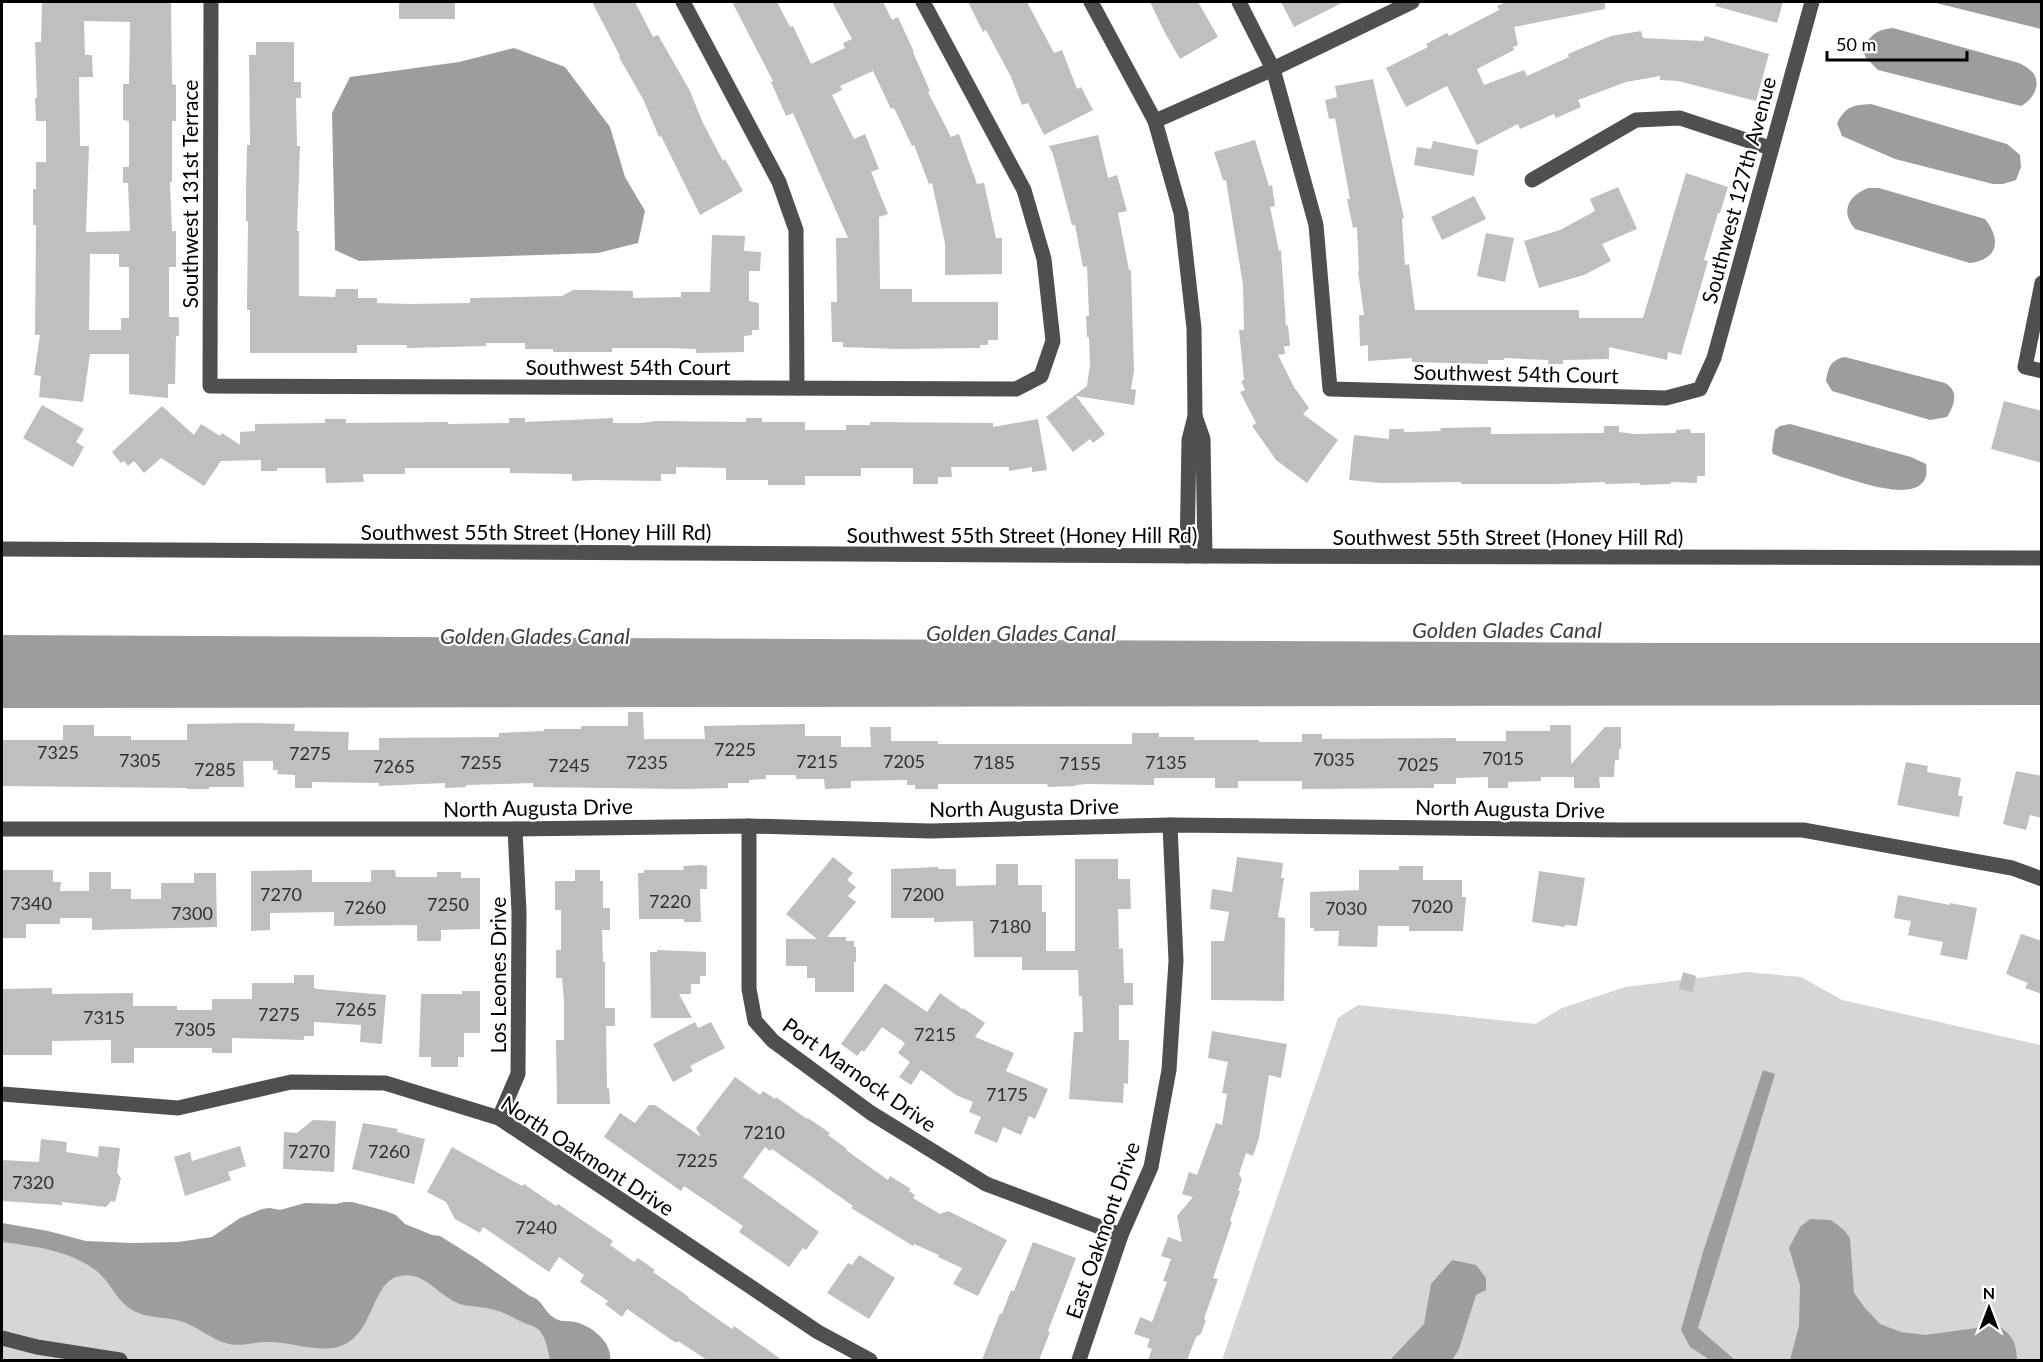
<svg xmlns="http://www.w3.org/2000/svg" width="2043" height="1362" font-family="Lato,sans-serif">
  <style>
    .green { fill: #d6d6d6 }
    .water { fill: #9d9d9d }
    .building { fill: #bfbfbf; fill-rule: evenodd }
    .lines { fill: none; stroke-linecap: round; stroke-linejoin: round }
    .minor { stroke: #4f4f4f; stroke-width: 15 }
    .labels { text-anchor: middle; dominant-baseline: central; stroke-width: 4.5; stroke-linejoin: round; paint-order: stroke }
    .number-label { font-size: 18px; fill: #303030 }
    .street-label { font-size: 21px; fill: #000; stroke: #fff }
    .water-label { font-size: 22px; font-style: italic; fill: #3e3e3e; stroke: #fff }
  </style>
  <rect width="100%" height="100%" fill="#fff"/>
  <g class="green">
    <polygon points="1746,972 1801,977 1842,1000 2041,1045 2041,1360 1222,1360 1338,1018 1358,1005 1535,1024 1562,1008 1625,987"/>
    <polygon points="378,1224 588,1360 2,1360 2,1242 113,1259"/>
  </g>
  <g class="water">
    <polygon points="1932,2 2041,2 2041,29"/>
    <path d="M1893 28 2019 63C2025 66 2032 70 2035 76 2040 88 2032 100 2021 106L1878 70 1866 58 1863 51C1868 36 1877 29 1893 28Z"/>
    <polygon points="514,48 565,67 610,127 625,177 645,211 638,243 598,253 359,261 335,250 332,113 350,77 459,62"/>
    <path d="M1871 104 2007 144 2020 155 2021 167 2016 180 2003 184H1993L1895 159 1842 136 1837 123C1846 106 1853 105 1871 104Z"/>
    <path d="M1868 188H1879L1985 219C2001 239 1999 259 1970 263L1855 229C1840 211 1848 196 1868 188Z"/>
    <path d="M1845 357 1945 383C1959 391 1955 404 1947 417L1930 420 1832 391 1826 381C1828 368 1830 360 1845 357Z"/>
    <path d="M1790 424 1911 457 1926 464C1934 511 1857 481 1836 475 1818 469 1801 463 1783 458L1773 454 1772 450 1775 430 1780 426Z"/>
    <polygon points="2,635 1665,643 2041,643 2042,705 2,708"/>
    <polygon points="1763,1070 1775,1074 1698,1328 1735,1360 1710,1360 1690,1347 1681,1330 1703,1252"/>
    <path d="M344 1202H352L386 1211 396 1215 405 1224 432 1235 440 1236 477 1259 530 1296C544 1301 542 1309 553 1317 560 1323 567 1320 575 1322 591 1325 613 1343 610 1360H550C548 1351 546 1338 540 1331 535 1326 530 1325 524 1323 513 1318 503 1311 491 1309 480 1306 470 1307 460 1304 437 1296 424 1268 396 1277 369 1287 374 1343 332 1348 312 1351 290 1342 269 1342 256 1341 242 1347 229 1344 211 1340 198 1326 180 1321 164 1316 147 1319 132 1310 118 1302 111 1284 99 1273 72 1250 35 1247 2 1242V1223L48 1231 86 1241 132 1243 178 1242 212 1237 240 1218 262 1209 270 1208 280 1210 305 1203 336 1204Z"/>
    <path d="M1810 1219 1831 1220 1844 1230 1850 1238 1854 1293 1865 1308 1880 1324 1901 1332 1925 1335 1998 1325C2013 1337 2016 1341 2017 1360H1790L1799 1326 1800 1285 1789 1248 1800 1227Z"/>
    <polygon points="1452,1260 1476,1265 1486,1278 1486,1290 1476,1295 1459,1349 1452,1360 1390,1360 1424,1324 1431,1284"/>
  </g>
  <g class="building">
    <path d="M42 2H171L172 84 176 85V121H172V182H170L172 231H176V267H169V317H179V336H176L175 384H168V398L129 394V354H90L83 402 39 397 41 376 34 375 40 335H35L36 225H33V189H36V162H46V121H36L35 98H37L35 42H41ZM84 21 130 22 129 84H123V120L129 121V167H123V183H128L130 231 86 232 89 146H80L79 77H93L92 55H85ZM90 254H119V267H129V318H121V330H89Z"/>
    <rect x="399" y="2" width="56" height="17"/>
    <polygon points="592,2 635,2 653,37 658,35 690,91 703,123 723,161 725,159 743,191 700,215 661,136 659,137 644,101 619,57 620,56"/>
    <polygon points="732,2 777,2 790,27 793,26 811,64 845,48 843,43 852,39 832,2 883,2 892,20 898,17 914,52 913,52 930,91 928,92 951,137 959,134 977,184 984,183 996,238 1002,238 1002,274 945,275 945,243 932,183 929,184 914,145 912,146 894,108 891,109 873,71 840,86 842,90 832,95 854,139 865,134 879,169 871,172 888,214 879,217 880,289 912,289 912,302 998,302 998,340 988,340 988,345 980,345 980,348 897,349 843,347 843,342 832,342 831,302 837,302 836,238 848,238 793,113 786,116 771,82 773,81"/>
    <polygon points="968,2 1027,2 1054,53 1062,50 1077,89 1081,87 1093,110 1044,135 1028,103 1022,105 1011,77 986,30 983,32"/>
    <polygon points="1150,2 1198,2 1218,37 1180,59 1165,33"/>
    <polygon points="1281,2 1344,2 1294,27"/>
    <polygon points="1506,2 1605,2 1605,9 1514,27 1518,45 1513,47 1514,50 1477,69 1484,85 1524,70 1527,76 1569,57 1568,54 1611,36 1641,31 1643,38 1703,41 1705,36 1769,54 1756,101 1678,81 1660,80 1660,76 1626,82 1578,100 1581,107 1556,118 1554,114 1520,129 1518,124 1477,145 1447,86 1406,107 1386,68 1428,47 1426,44 1447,33 1449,36 1499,10 1497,6"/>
    <polygon points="1716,2 1783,2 1777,23 1715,6"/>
    <polygon points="256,42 294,42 294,82 301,82 301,98 296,98 297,146 300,146 297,231 299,231 299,296 335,297 336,289 358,289 358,298 377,298 377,303 409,304 470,303 470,298 562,296 573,290 589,290 633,291 633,298 681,297 681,292 710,292 712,235 745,236 744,251 761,252 760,271 749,271 749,301 759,303 759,330 752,330 752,335 744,336 744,352 696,353 696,349 667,348 612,348 612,352 553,352 553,349 525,349 525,343 486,343 486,346 407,348 407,345 357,345 357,353 250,353 250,310 247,310 248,221 246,221 246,189 247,145 250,145 249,55 256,55"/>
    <polygon points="1373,79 1404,218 1402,219 1405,265 1409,264 1415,310 1579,310 1579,318 1643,318 1686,173 1728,187 1720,213 1718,213 1704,260 1708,261 1681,355 1668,352 1667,360 1609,347 1609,359 1563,360 1563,364 1548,364 1548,360 1504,358 1504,360 1488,360 1488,364 1412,362 1412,358 1368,361 1368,345 1360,346 1359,315 1364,315 1358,271 1359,271 1357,227 1353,228 1347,199 1350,199 1335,118 1329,119 1325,100 1337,97 1335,86"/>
    <polygon points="1098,135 1108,178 1117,175 1127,211 1118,213 1129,270 1131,270 1134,371 1131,389 1136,390 1134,405 1076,396 1105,434 1093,443 1090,439 1073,452 1046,417 1087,386 1090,365 1089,337 1087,337 1086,316 1089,316 1087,266 1083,267 1075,225 1072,225 1053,154 1049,146"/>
    <polygon points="1255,140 1269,186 1272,185 1275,206 1270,207 1279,251 1281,250 1286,326 1288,325 1290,346 1284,346 1285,354 1278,355 1294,387 1309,408 1303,414 1338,440 1307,483 1276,460 1252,426 1256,423 1240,392 1245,390 1241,381 1244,380 1239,330 1244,330 1243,285 1226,180 1223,180 1214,152"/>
    <polygon points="1433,141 1478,150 1474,176 1414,165 1417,147 1431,149"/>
    <polygon points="1618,187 1637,229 1602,244 1611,261 1584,275 1539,288 1524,241 1560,230 1595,211 1590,199"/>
    <polygon points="1474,196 1486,219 1442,240 1431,217"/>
    <polygon points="1486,233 1514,238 1505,282 1477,276"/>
    <polygon points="2004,401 2042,411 2042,463 1991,449"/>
    <polygon points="42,405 84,429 76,442 84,447 73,467 23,438"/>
    <polygon points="162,406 194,435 201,424 220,436 222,433 240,445 240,432 255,431 255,424 325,423 325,419 346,419 346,423 448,422 448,424 509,423 509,418 525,418 525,422 613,418 613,423 641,423 656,421 746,422 746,418 762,418 762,422 805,422 805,430 846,430 846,425 870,425 870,422 993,423 993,427 1038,419 1047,470 1032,472 1032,467 1009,471 1009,467 951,467 952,477 938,477 938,484 913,484 913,468 861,468 861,476 805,476 805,485 768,485 768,480 726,480 726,468 676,467 676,474 661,474 661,481 593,480 572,481 572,474 510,473 510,468 405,468 405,474 363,474 364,482 326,483 325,468 277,468 277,471 261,471 261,460 221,461 204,486 161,458 144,473 134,461 128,466 124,461 121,463 112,452"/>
    <polygon points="1604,426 1619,426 1619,432 1635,434 1676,433 1676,430 1690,429 1691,433 1705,433 1705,476 1697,476 1697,483 1671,482 1671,484 1640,485 1640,483 1605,484 1605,482 1553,484 1461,484 1461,482 1381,483 1349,480 1354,435 1389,439 1389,429 1404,429 1404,432 1441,431 1440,428 1491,427 1491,434 1604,433"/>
    <polygon points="628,712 643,712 644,739 705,739 704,726 805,724 805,736 841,736 841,747 871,747 870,727 891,727 891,741 938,741 938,744 1132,744 1132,733 1159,733 1159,737 1194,737 1194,740 1259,740 1259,742 1302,742 1302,734 1322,734 1322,739 1456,738 1456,741 1506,741 1506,731 1550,731 1550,725 1571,725 1571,764 1605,727 1621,727 1621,749 1619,749 1619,760 1615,760 1614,777 1599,777 1600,788 1574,788 1574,777 1541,777 1541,781 1508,782 1508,788 1488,788 1488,777 1456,778 1456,784 1434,784 1434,788 1302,789 1302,781 1238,781 1238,788 1215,788 1215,778 1154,778 1154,785 1086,784 1076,785 1076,786 1048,787 1047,784 938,784 938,789 915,789 915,785 907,785 907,780 851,781 851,788 825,789 824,779 796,779 796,775 766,775 766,779 749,780 749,783 728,783 728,788 681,789 533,787 533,783 466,785 466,787 445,788 445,783 379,786 379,783 312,782 312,788 295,788 295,775 277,774 278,770 273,770 273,761 243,761 244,787 209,787 209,789 187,789 187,788 2,786 2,740 63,740 63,725 94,725 94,736 131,736 131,740 187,740 187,724 250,723 295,724 294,731 349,732 348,750 379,750 379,738 499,737 499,733 544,731 544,729 581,729 581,726 628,726"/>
    <polygon points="1906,762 1928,766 1927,772 1961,778 1958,796 1963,796 1959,817 1897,805"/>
    <polygon points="2016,771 2042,776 2042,818 2030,815 2026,830 2003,824"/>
    <polygon points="833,857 853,873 847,880 856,887 848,896 856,902 827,937 846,937 846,941 854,941 854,947 856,947 856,962 854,962 854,992 815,992 815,978 807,978 807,966 786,966 786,939 817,939 786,914"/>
    <polygon points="1237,857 1283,863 1281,878 1284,878 1278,917 1285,918 1284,1001 1211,1000 1211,941 1224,941 1229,912 1210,909 1212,889 1232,892"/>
    <polygon points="1075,859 1118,859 1118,879 1130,879 1131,909 1118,909 1119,949 1123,948 1124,983 1133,983 1133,1005 1119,1005 1119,1040 1129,1040 1128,1084 1124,1083 1123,1103 1069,1099 1074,1032 1083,1032 1082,996 1079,996 1078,970 1022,970 1022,957 974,957 973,921 934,922 934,918 891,918 891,869 938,867 938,869 956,869 956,886 996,885 996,864 1018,864 1018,885 1042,885 1042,912 1046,912 1046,951 1075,951"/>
    <polygon points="700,865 707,866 707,889 700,889 701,922 684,922 684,919 639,919 638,873 644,873 644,870 684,870 683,866"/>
    <polygon points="1399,866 1423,866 1423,880 1462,880 1462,897 1466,897 1463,931 1409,931 1409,926 1378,926 1377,947 1338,946 1339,931 1314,931 1314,928 1310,928 1310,892 1359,890 1359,870 1399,870"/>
    <polygon points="2,870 53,870 53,882 61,882 60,891 89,891 89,872 111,872 111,889 131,889 131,899 161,899 161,883 194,883 194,873 216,873 217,927 92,930 92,918 60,918 60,924 26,924 26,938 2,938"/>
    <polygon points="312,870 312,882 371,882 371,870 395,870 396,877 437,877 437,872 461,872 461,878 480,878 480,929 441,930 441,941 417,941 417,925 334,926 334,912 270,913 270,930 251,931 251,871"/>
    <polygon points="575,870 600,870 600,881 603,881 603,908 610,908 610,930 602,930 603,962 605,962 605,1008 615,1008 615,1026 606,1026 607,1088 609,1088 610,1104 557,1104 556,1040 564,1040 564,1001 562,978 556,978 556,950 561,950 561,910 555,910 555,881 575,881"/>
    <polygon points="1539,871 1585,878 1577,926 1565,925 1565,927 1532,922"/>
    <polygon points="1898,895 1950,905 1950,903 1977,908 1967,960 1940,955 1943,942 1908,935 1911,921 1894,918"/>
    <polygon points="2021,934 2042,941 2042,994 2025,988 2028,983 2006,974"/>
    <polygon points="657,950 706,952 706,976 700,976 700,984 691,984 691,994 679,994 692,1018 651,1018 650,952 657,952"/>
    <polygon points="1683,972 1696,976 1693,992 1679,989"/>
    <polygon points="294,975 314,975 314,988 317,989 386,995 382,1044 360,1042 361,1025 314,1022 314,1036 304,1036 304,1040 232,1038 232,1053 212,1053 212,1048 134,1048 134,1063 111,1063 111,1040 52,1041 52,1055 2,1055 2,989 52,988 52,994 133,993 133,1006 177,1006 177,1010 212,1010 212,999 252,999 252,983 294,983"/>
    <polygon points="885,983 927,1012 940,993 962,1009 963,1008 985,1023 975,1037 1014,1053 1006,1071 1048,1089 1035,1119 1029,1116 1021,1135 1003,1127 997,1143 974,1133 981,1117 969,1112 973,1102 956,1095 921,1070 911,1085 899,1077 910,1062 898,1053 905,1043 882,1027 864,1052 862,1050 857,1056 841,1044"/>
    <polygon points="462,991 480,991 480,1033 464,1033 464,1057 458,1057 458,1067 431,1067 431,1057 419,1057 421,994 462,994"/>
    <polygon points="695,1022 698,1028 711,1022 725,1048 690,1066 693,1071 673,1082 653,1044"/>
    <polygon points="1212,1031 1287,1044 1281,1078 1269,1075 1259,1138 1253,1156 1246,1153 1239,1174 1242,1179 1238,1191 1240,1191 1230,1221 1232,1222 1213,1278 1218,1279 1204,1319 1206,1320 1201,1334 1196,1337 1187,1360 1148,1360 1152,1349 1147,1347 1150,1339 1134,1334 1140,1317 1152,1322 1167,1282 1163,1281 1171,1259 1161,1256 1168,1237 1182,1242 1177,1216 1193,1197 1182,1194 1189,1172 1197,1175 1216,1123 1222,1125 1227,1094 1222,1093 1228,1062 1208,1058"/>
    <polygon points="735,1077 760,1095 763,1091 775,1099 776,1097 807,1119 808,1118 830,1133 828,1135 847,1149 846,1150 888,1180 890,1176 911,1189 909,1191 915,1195 913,1198 940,1214 948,1211 1007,1240 978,1296 953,1284 962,1268 938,1257 939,1255 914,1244 913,1246 851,1208 853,1206 772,1149 770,1151 765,1147 743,1177 819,1232 806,1250 803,1248 789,1267 739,1232 743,1226 684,1186 681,1191 604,1137 620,1113 635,1123 649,1105 655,1105 701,1137 696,1128"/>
    <polygon points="313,1120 336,1121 334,1172 283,1169 284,1132 297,1133"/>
    <polygon points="363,1123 398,1129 397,1132 425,1139 414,1184 352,1169"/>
    <polygon points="41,1139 67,1142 66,1152 98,1157 99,1146 120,1148 117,1173 121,1178 115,1202 111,1201 106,1207 62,1202 62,1205 2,1201 2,1160 39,1162"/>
    <polygon points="240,1146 246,1166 228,1172 231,1180 185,1196 174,1157 190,1152 192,1161"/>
    <polygon points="452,1147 522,1186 524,1184 556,1206 558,1204 613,1241 610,1245 634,1262 638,1258 655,1270 653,1272 689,1297 688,1298 732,1329 734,1326 782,1360 707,1360 678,1341 676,1343 627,1309 622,1317 605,1304 608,1301 580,1282 584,1275 559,1257 549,1272 483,1227 480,1233 455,1219 446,1202 427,1192"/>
    <polygon points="1033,1242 1076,1258 1048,1331 1050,1332 1039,1360 982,1360 1000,1313 1002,1314 1011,1290 1014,1291"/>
    <polygon points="859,1255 895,1278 869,1319 827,1293 848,1263 852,1265"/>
  </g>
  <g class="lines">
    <g class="minor">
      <polyline points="211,2 210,386 1016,389 1041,376 1053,341 1044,259 1024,190 923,2"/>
      <polyline points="683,2 779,182 796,230 797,388"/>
      <polyline points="1091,2 1155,121 1181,213 1194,328 1195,416 1189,440 1187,556"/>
      <polyline points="1239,2 1273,69 1316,225 1330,389 1666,398 1700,389 1714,358 1812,2"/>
      <polyline points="1155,121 1273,69 1412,2"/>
      <polyline points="1532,180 1636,120 1680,118 1770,148"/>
      <polyline points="2042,283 2025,367 2042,371"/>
      <polyline points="1195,416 1203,439 1205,556"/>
      <polyline points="2,549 1205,556 2042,558"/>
      <polyline points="749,826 749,989 755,1021 773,1041 871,1113 986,1184 1121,1235"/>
      <polyline points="2,829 515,829 749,826 930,831 1170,825 1624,830 1803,830 2012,868 2042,879"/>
      <polyline points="2,1094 178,1108 291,1082 385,1083 499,1118 818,1332 870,1360"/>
      <polyline points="499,1118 518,1074 519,912 515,829"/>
      <polyline points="2,1338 37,1347 120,1360"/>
      <polyline points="1079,1360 1121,1235 1151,1167 1169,1070 1176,961 1170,825"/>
    </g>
  </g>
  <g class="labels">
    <g class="number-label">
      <text x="735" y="749">7225</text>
      <text x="58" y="752">7325</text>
      <text x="310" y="753">7275</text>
      <text x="1503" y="758">7015</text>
      <text x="1334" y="759">7035</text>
      <text x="140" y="760">7305</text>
      <text x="817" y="761">7215</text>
      <text x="904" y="761">7205</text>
      <text x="481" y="762">7255</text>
      <text x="647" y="762">7235</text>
      <text x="994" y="762">7185</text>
      <text x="1166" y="762">7135</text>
      <text x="1080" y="763">7155</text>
      <text x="1418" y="764">7025</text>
      <text x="569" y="765">7245</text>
      <text x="394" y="766">7265</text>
      <text x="215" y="769">7285</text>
      <text x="281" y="894">7270</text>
      <text x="923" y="894">7200</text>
      <text x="670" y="901">7220</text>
      <text x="31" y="903">7340</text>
      <text x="448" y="904">7250</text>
      <text x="1432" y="906">7020</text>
      <text x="365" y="907">7260</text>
      <text x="1346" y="908">7030</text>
      <text x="192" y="913">7300</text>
      <text x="1010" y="926">7180</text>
      <text x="356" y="1009">7265</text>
      <text x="279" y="1014">7275</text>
      <text x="104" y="1017">7315</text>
      <text x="195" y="1029">7305</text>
      <text x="935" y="1034">7215</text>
      <text x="1007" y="1094">7175</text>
      <text x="764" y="1132">7210</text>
      <text x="309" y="1151">7270</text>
      <text x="389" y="1151">7260</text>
      <text x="697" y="1160">7225</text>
      <text x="33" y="1182">7320</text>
      <text x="536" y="1227">7240</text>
    </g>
    <g class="street-label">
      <text transform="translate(1738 190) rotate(-75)">Southwest 127th Avenue</text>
      <text transform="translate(189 194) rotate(-90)">Southwest 131st Terrace</text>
      <text x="628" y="366">Southwest 54th Court</text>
      <text transform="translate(1516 373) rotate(1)">Southwest 54th Court</text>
      <text x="536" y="531">Southwest 55th Street (Honey Hill Rd)</text>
      <text x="1022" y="534">Southwest 55th Street (Honey Hill Rd)</text>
      <text x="1508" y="536">Southwest 55th Street (Honey Hill Rd)</text>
      <text transform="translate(538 807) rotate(-1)">North Augusta Drive</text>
      <text transform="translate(1024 807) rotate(-1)">North Augusta Drive</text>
      <text transform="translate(1510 808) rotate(1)">North Augusta Drive</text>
      <text transform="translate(497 975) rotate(-90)">Los Leones Drive</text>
      <text transform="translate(860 1074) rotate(35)">Port Marnock Drive</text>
      <text transform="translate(588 1155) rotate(33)">North Oakmont Drive</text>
      <text transform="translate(1102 1230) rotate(-71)">East Oakmont Drive</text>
    </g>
    <g class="water-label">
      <text x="1507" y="629">Golden Glades Canal</text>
      <text x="1021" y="632">Golden Glades Canal</text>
      <text x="535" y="635">Golden Glades Canal</text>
    </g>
  </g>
  <rect width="2043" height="1362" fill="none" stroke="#000000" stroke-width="6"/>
  <g transform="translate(1989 1308)" stroke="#ffffff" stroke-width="4.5" paint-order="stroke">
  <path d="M0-4.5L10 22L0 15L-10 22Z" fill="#000000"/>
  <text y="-9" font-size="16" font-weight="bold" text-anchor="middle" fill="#000000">N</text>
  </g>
  <path d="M1827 51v9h140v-9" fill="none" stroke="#000000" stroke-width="3"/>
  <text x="1836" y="51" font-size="18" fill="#000000" stroke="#ffffff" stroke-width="4.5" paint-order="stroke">50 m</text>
</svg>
